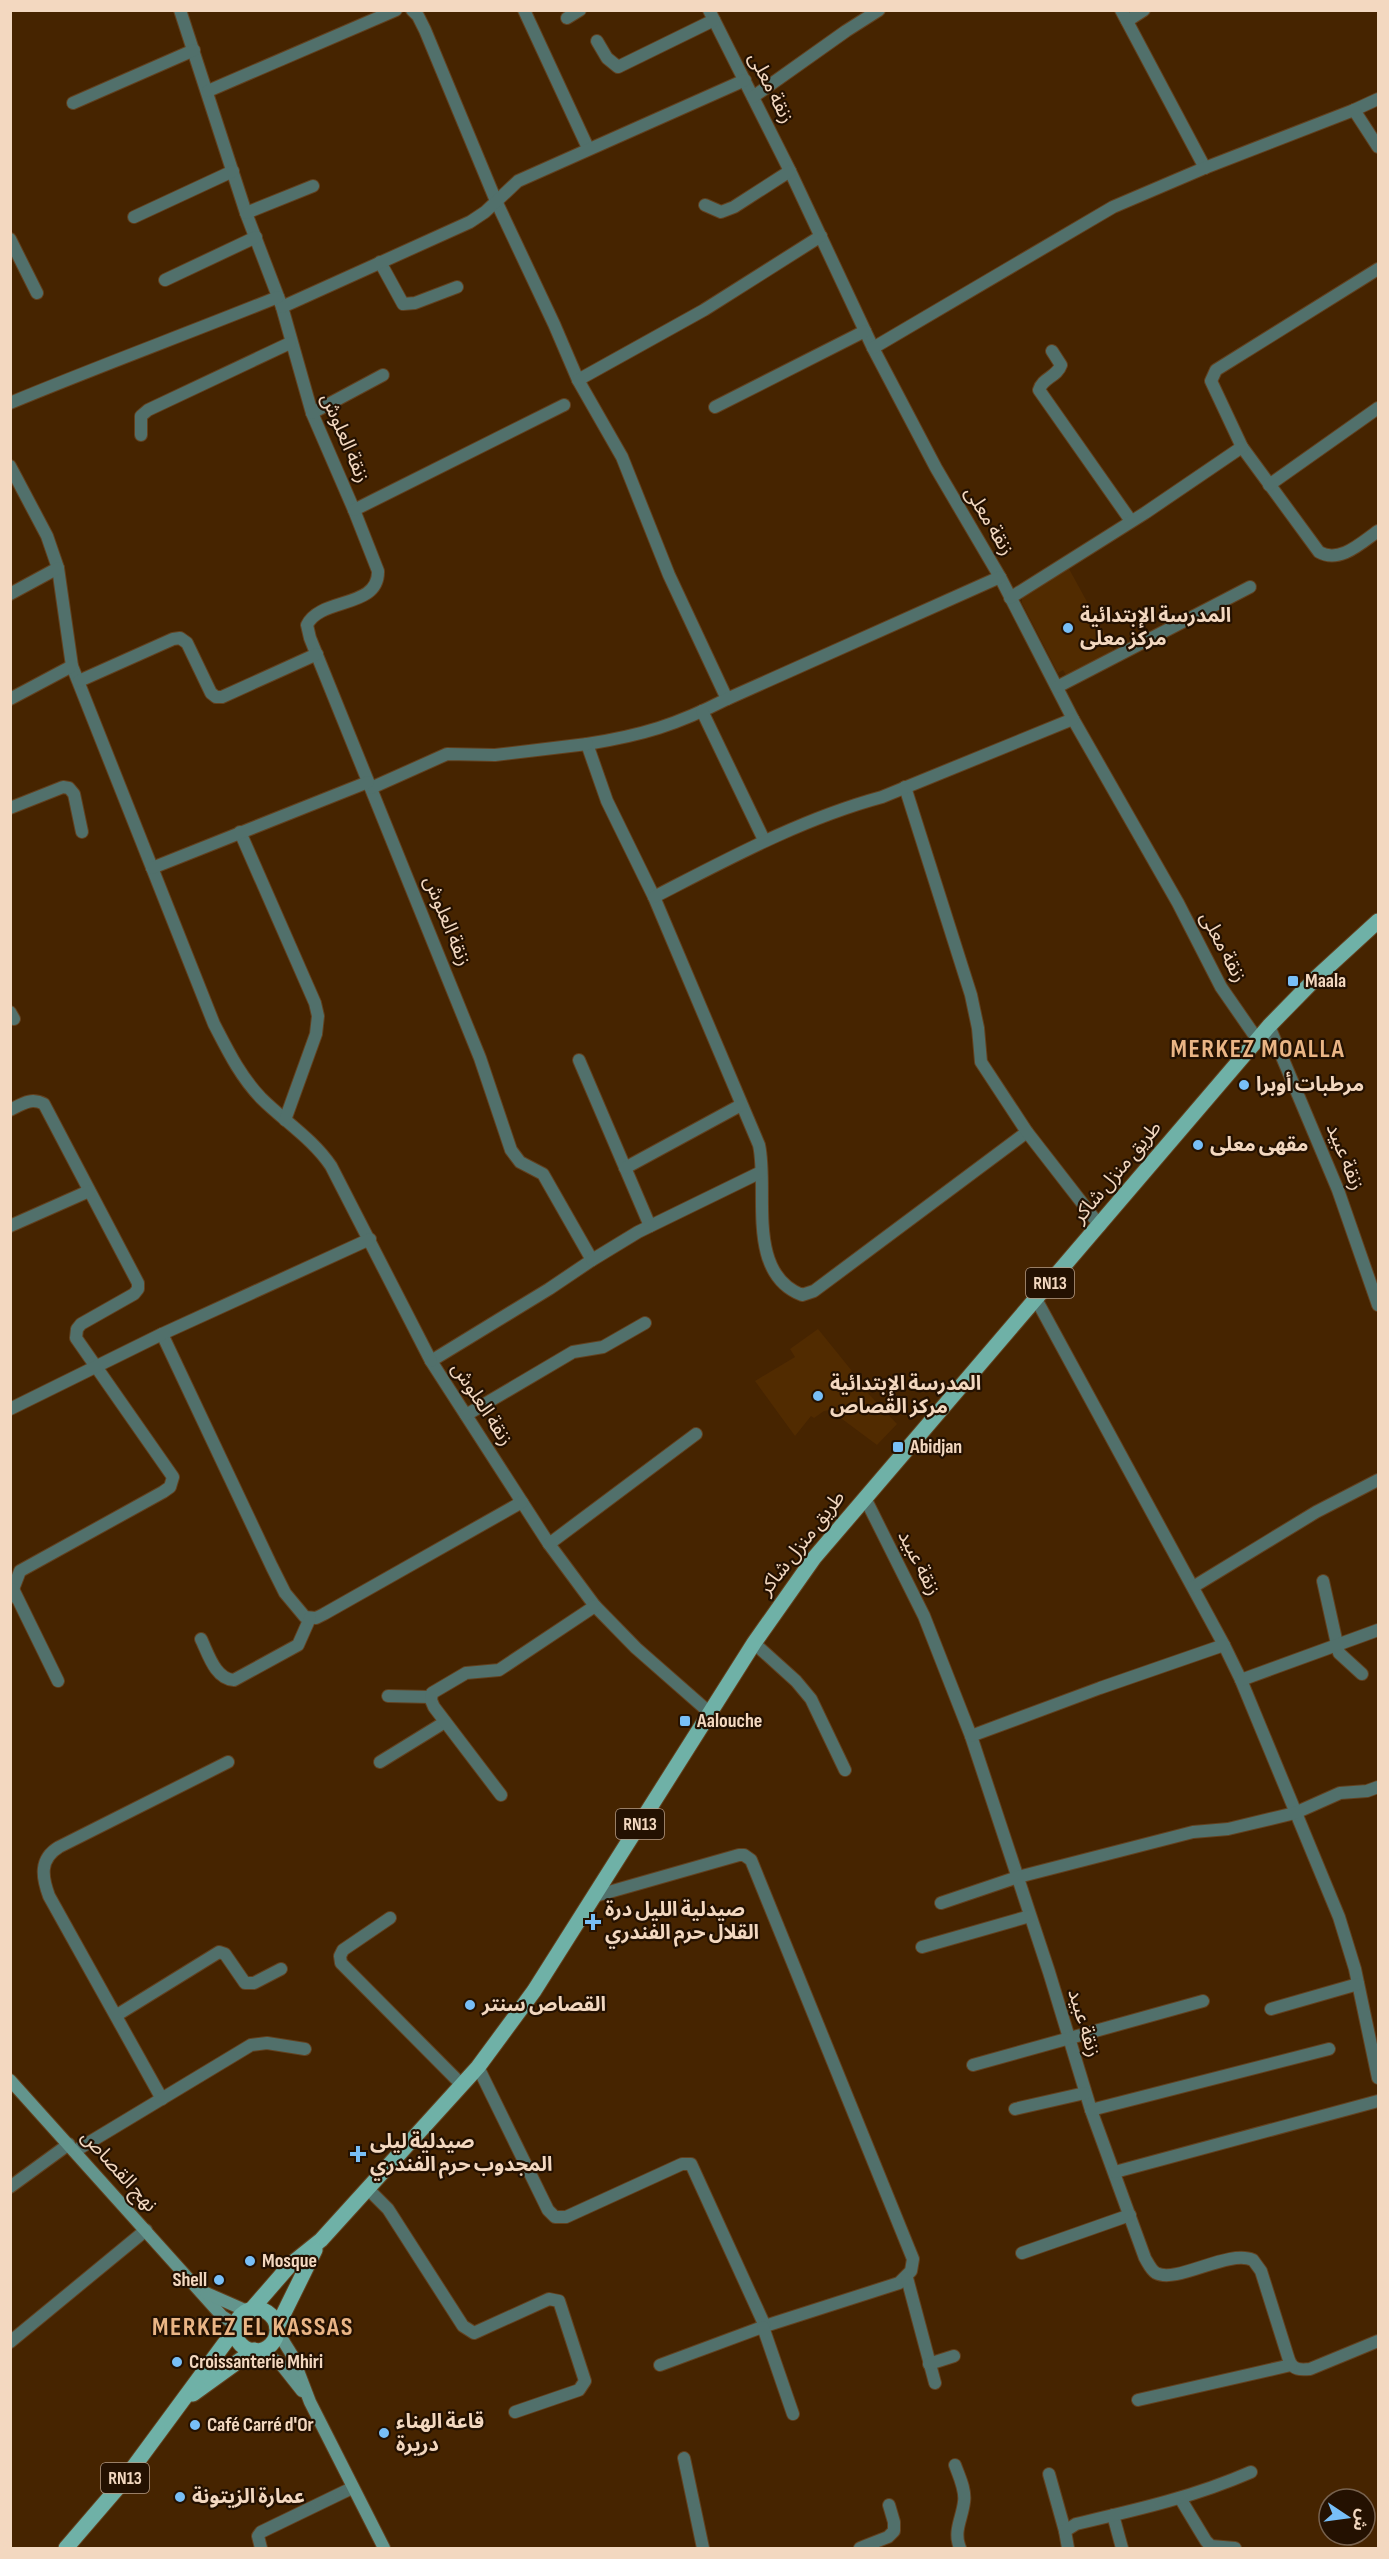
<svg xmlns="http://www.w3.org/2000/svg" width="1389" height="2559" font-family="'Sofia Sans Condensed','Noto Sans Arabic',sans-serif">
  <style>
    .built { fill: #512b00 }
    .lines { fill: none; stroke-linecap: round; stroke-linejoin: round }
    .street-casing { stroke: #62411f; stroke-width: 14 }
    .secondary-casing { stroke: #62411f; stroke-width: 14 }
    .primary-casing { stroke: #62411f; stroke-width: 17 }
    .street { stroke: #51706b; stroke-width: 12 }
    .secondary { stroke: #63958d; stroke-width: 12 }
    .primary { stroke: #6fb1a7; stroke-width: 15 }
    .poi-dot { fill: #78bff7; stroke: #241101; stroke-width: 2 }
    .labels { text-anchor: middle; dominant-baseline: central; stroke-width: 4.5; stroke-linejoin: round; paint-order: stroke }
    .shield { fill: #241101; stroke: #b59c87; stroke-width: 1.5 }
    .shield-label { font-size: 18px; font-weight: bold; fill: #f3d8c0 }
    .street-label { font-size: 20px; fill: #f3d8c0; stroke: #241101 }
    .poi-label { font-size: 20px; font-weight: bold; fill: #f3d8c0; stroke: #241101; text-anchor: start }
    .district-label { font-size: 26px; font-weight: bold; letter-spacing: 1.5px; fill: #eab585; stroke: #241101 }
  </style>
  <rect width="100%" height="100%" fill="#462400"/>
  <g class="built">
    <polygon points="1068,567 1115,653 1068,678 1063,670 1058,673 1022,603 1022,596"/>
    <polygon points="818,1329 852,1371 850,1374 897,1424 877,1445 830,1410 824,1411 814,1418 811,1416 795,1436 755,1381 795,1357 790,1349"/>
  </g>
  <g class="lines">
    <defs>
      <g id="street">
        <path d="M180 10 246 213 282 307 312 413 354 510 378 571C379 609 320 597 307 625L310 638 480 1058 511 1150 520 1162 543 1174 592 1260 549 1289 431 1361 549 1544 595 1606 636 1648 710 1713"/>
        <polyline points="412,10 418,16 425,30 496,201 554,324 578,380 622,457 669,575 727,699"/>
        <polyline points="524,10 588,148"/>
        <polyline points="709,10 790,171 873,348 936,468 1000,577 1073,719 1178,903 1221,987 1257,1039"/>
        <polyline points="1121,10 1205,168"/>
        <polyline points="567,18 580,10"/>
        <polyline points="1127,21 1144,10"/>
        <polyline points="597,41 607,58 618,67 714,20"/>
        <polyline points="208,91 396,10"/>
        <polyline points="753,97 846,31 879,10"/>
        <polyline points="73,103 194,50"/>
        <polyline points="1354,110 1378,99"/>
        <polyline points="705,205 721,212 734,207 790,171"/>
        <polyline points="246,213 313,186"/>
        <polyline points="134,217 233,171"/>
        <polyline points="10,239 37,293"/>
        <polyline points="380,262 403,304 415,303 457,287"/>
        <path d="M1378 269 1216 370 1211 381 1242 447 1319 552C1340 564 1362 542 1378 531"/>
        <polyline points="165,280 256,237"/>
        <polyline points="282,307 470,222 485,212 518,181 745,80"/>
        <polyline points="873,348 1113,207 1202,169 1354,110 1378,147"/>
        <path d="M1052 351 1061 365C1057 377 1042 378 1039 390L1131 521"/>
        <polyline points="578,380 704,310 821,236"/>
        <path d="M10 403C99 366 189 333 278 297"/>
        <polyline points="715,407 865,331"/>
        <polyline points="312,413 383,375"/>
        <polyline points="141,435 141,416 148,410 290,343"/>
        <path d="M10 466 47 536 58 568 72 666 214 1024C228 1051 240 1076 261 1098 284 1121 313 1139 331 1166L431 1361"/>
        <polyline points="1269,485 1378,408"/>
        <polyline points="354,510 564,405"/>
        <path d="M1000 577 727 699C676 725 643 735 587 744L607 801 654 897 759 1145C769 1190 745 1273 802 1295L814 1291 1027 1132"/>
        <polyline points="10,594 58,568"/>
        <polyline points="1010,598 1145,513 1242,447"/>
        <polyline points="79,681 173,639 180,638 187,643 211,693 216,697 222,697 317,654"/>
        <polyline points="1057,687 1250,587"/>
        <polyline points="10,699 72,666"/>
        <polyline points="702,711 764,840"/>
        <polyline points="905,787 971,995 978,1028 981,1062 1027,1132 1100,1226"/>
        <polyline points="371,788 447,754 495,755 587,744"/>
        <polyline points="10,808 63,787 69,788 74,794 82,832"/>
        <polyline points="240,832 315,1003 318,1016 316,1034 285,1120"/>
        <polyline points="152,868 368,782"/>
        <path d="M654 897C728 859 801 819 882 797L1073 719"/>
        <polyline points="10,1012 14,1019"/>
        <polyline points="1269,1026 1338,1190 1378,1305"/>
        <polyline points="579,1060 650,1226"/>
        <path d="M10 1110C22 1104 31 1097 44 1104L138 1283V1289L134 1294 81 1324 77 1329 76 1338 173 1477 170 1487 163 1492 20 1571 10 1597"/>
        <polyline points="625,1168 741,1105"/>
        <polyline points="10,1226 89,1191"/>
        <polyline points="592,1260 638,1232 761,1172"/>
        <polyline points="1036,1299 1224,1645 1241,1680 1339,1917 1355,1969 1378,2078"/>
        <polyline points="162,1334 272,1567 285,1593 305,1617 316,1618 324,1614 522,1502"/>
        <polyline points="10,1409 162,1334 370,1239"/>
        <polyline points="466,1415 573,1352 603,1347 645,1323"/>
        <path d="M865 1498 924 1616 971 1736 1049 1972 1091 2110 1145 2258C1148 2263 1151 2270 1156 2273 1177 2284 1228 2249 1253 2260L1261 2271 1289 2360C1293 2370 1300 2370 1310 2369L1378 2341"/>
        <polyline points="549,1544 696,1434"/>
        <polyline points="1323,1581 1339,1653 1362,1674"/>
        <polyline points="1193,1587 1316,1512 1378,1480"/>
        <polyline points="13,1589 58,1681"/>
        <path d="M201 1639C208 1653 215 1679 234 1680L298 1645 310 1618"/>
        <polyline points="754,1643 796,1681 811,1699 845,1770"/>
        <polyline points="1241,1680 1378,1630"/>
        <polyline points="388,1696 431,1697"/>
        <polyline points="971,1736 1100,1688 1224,1645"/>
        <polyline points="380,1762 445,1722"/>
        <polyline points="501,1795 434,1707 431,1700 432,1693 466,1673 499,1670 595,1606"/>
        <polyline points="595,1896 739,1855 744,1855 751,1860 913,2259 911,2271 899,2283 765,2326 660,2365"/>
        <polyline points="941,1903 1018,1877 1193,1832 1228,1829 1295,1813 1340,1793 1367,1791 1378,1787"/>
        <polyline points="390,1918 343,1950 340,1956 341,1963 462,2085"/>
        <polyline points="922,1947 1030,1916"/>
        <polyline points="1271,2009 1358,1984"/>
        <polyline points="117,2015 219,1952 225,1954 245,1983 254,1983 281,1969"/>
        <polyline points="973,2065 1203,2001"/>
        <polyline points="478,2067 548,2210 555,2217 566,2217 682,2164 691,2164 765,2326"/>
        <path d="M162 2099 49 1896C42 1877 39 1859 59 1847L228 1762"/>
        <polyline points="1015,2109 1085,2093"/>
        <polyline points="1091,2110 1329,2049"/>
        <polyline points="75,2151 251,2045 267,2043 305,2049"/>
        <polyline points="1115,2172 1378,2101"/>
        <polyline points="10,2187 69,2144"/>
        <polyline points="367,2188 388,2209 463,2326 474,2333 549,2299 559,2301 585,2381 579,2390 515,2412"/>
        <polyline points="1022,2253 1130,2215"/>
        <polyline points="907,2278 935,2383"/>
        <polyline points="763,2327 793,2414"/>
        <polyline points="10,2342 146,2230"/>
        <polyline points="929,2364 954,2356"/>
        <polyline points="1138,2400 1291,2365"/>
        <polyline points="684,2458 703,2548"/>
        <path d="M955 2465C959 2476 966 2490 964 2502 962 2519 953 2531 960 2548"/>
        <polyline points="1049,2474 1065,2531"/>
        <polyline points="1180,2498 1206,2541 1211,2546 1235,2548"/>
        <polyline points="1113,2515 1122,2548"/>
        <polyline points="261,2548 258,2536 261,2532 352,2488"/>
        <polyline points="860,2548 888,2537 894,2531 894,2522 889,2505"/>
        <path d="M1068 2548 1065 2531 1076 2524C1136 2510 1194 2497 1251 2472"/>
      </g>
      <g id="secondary">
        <polyline points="10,2080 222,2316 236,2325"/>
        <polyline points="206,2293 247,2311"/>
        <polyline points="277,2331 292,2355 310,2402 384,2548"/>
        <polyline points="257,2351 279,2362 302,2391"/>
      </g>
      <g id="primary">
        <circle cx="256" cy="2330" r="21"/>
        <polyline points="251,2310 291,2264 321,2240 478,2067 534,1991 754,1643 814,1558 1269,1026 1318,976 1378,921"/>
        <polyline points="277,2327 315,2250"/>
        <polyline points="193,2394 254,2350"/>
        <polyline points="66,2548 121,2484 236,2328"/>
      </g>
    </defs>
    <use href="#street" class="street-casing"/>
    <use href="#secondary" class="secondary-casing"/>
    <use href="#primary" class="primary-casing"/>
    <use href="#street" class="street"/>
    <use href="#secondary" class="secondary"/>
    <use href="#primary" class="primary"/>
  </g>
  <g class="poi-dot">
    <circle cx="1068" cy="628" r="6"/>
    <rect x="1287" y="975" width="12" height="12" rx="3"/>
    <circle cx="1244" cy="1085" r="6"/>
    <circle cx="1198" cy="1145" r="6"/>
    <circle cx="818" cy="1396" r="6"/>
    <rect x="892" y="1441" width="12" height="12" rx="3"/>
    <rect x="679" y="1715" width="12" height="12" rx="3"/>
    <path d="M590 1913h6v6h6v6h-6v6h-6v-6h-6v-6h6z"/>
    <circle cx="470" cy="2005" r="6"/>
    <path d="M355 2145h6v6h6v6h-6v6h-6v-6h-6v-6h6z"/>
    <circle cx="250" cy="2261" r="6"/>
    <circle cx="219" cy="2280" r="6"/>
    <circle cx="177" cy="2362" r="6"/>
    <circle cx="195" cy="2425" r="6"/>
    <circle cx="384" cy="2433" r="6"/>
    <circle cx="180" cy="2497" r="6"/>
  </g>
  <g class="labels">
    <g class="shield">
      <rect x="1026" y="1268" width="48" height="30" rx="4.5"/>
      <rect x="616" y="1809" width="48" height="30" rx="4.5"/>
      <rect x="101" y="2463" width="48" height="30" rx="4.5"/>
    </g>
    <g class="shield-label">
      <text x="1050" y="1283">RN13</text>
      <text x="640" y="1824">RN13</text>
      <text x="125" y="2478">RN13</text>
    </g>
    <g class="street-label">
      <text transform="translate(771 88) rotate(63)">زنقة معلى</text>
      <text transform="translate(345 438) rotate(67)">زنقة العلوش</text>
      <text transform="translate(989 521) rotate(59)">زنقة معلى</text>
      <text transform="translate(447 921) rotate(68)">زنقة العلوش</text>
      <text transform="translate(1223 947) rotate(62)">زنقة معلى</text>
      <text transform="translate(1345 1157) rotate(68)">زنقة عبيد</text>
      <text transform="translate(1117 1172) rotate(-50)">طريق منزل شاكر</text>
      <text transform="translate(482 1404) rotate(57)">زنقة العلوش</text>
      <text transform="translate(802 1543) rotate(-52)">طريق منزل شاكر</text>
      <text transform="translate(919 1563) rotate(63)">زنقة عبيد</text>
      <text transform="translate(1084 2023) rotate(73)">زنقة عبيد</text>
      <text transform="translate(119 2171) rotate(48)">نهج القصاص</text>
    </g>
    <g class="poi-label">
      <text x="1080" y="616">المدرسة الإبتدائية<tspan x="1080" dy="23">مركز معلى</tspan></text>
      <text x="1305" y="981">Maala</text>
      <text x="1256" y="1085">مرطبات أوبرا</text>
      <text x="1210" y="1145">مقهى معلى</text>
      <text x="830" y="1384">المدرسة الإبتدائية<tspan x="830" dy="23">مركز القصاص</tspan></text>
      <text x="910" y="1447">Abidjan</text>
      <text x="697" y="1721">Aalouche</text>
      <text x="605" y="1910">صيدلية الليل درة<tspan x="605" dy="23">القلال حرم الفندري</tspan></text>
      <text x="482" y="2005">القصاص سنتر</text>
      <text x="370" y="2142">صيدلية ليلى<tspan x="370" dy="23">المجدوب حرم الفندري</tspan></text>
      <text x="262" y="2261">Mosque</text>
      <text x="207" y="2280" text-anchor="end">Shell</text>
      <text x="189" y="2362">Croissanterie Mhiri</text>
      <text x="396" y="2422">قاعة الهناء<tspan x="396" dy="23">دريرة</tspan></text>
      <text x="207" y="2425">Café Carré d'Or</text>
      <text x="192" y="2497">عمارة الزيتونة</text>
    </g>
    <g class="district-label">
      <text x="1258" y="1049">MERKEZ MOALLA</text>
      <text x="253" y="2327">MERKEZ EL KASSAS</text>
    </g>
  </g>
  <rect width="1389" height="2559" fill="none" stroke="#f3d8c0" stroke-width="24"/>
  <g transform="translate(1347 2517) rotate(103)"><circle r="28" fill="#241101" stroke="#77614d" stroke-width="1.5"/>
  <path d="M0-4.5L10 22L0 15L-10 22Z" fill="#78bff7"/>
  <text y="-9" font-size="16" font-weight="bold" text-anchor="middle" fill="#f3d8c0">ش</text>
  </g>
</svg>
